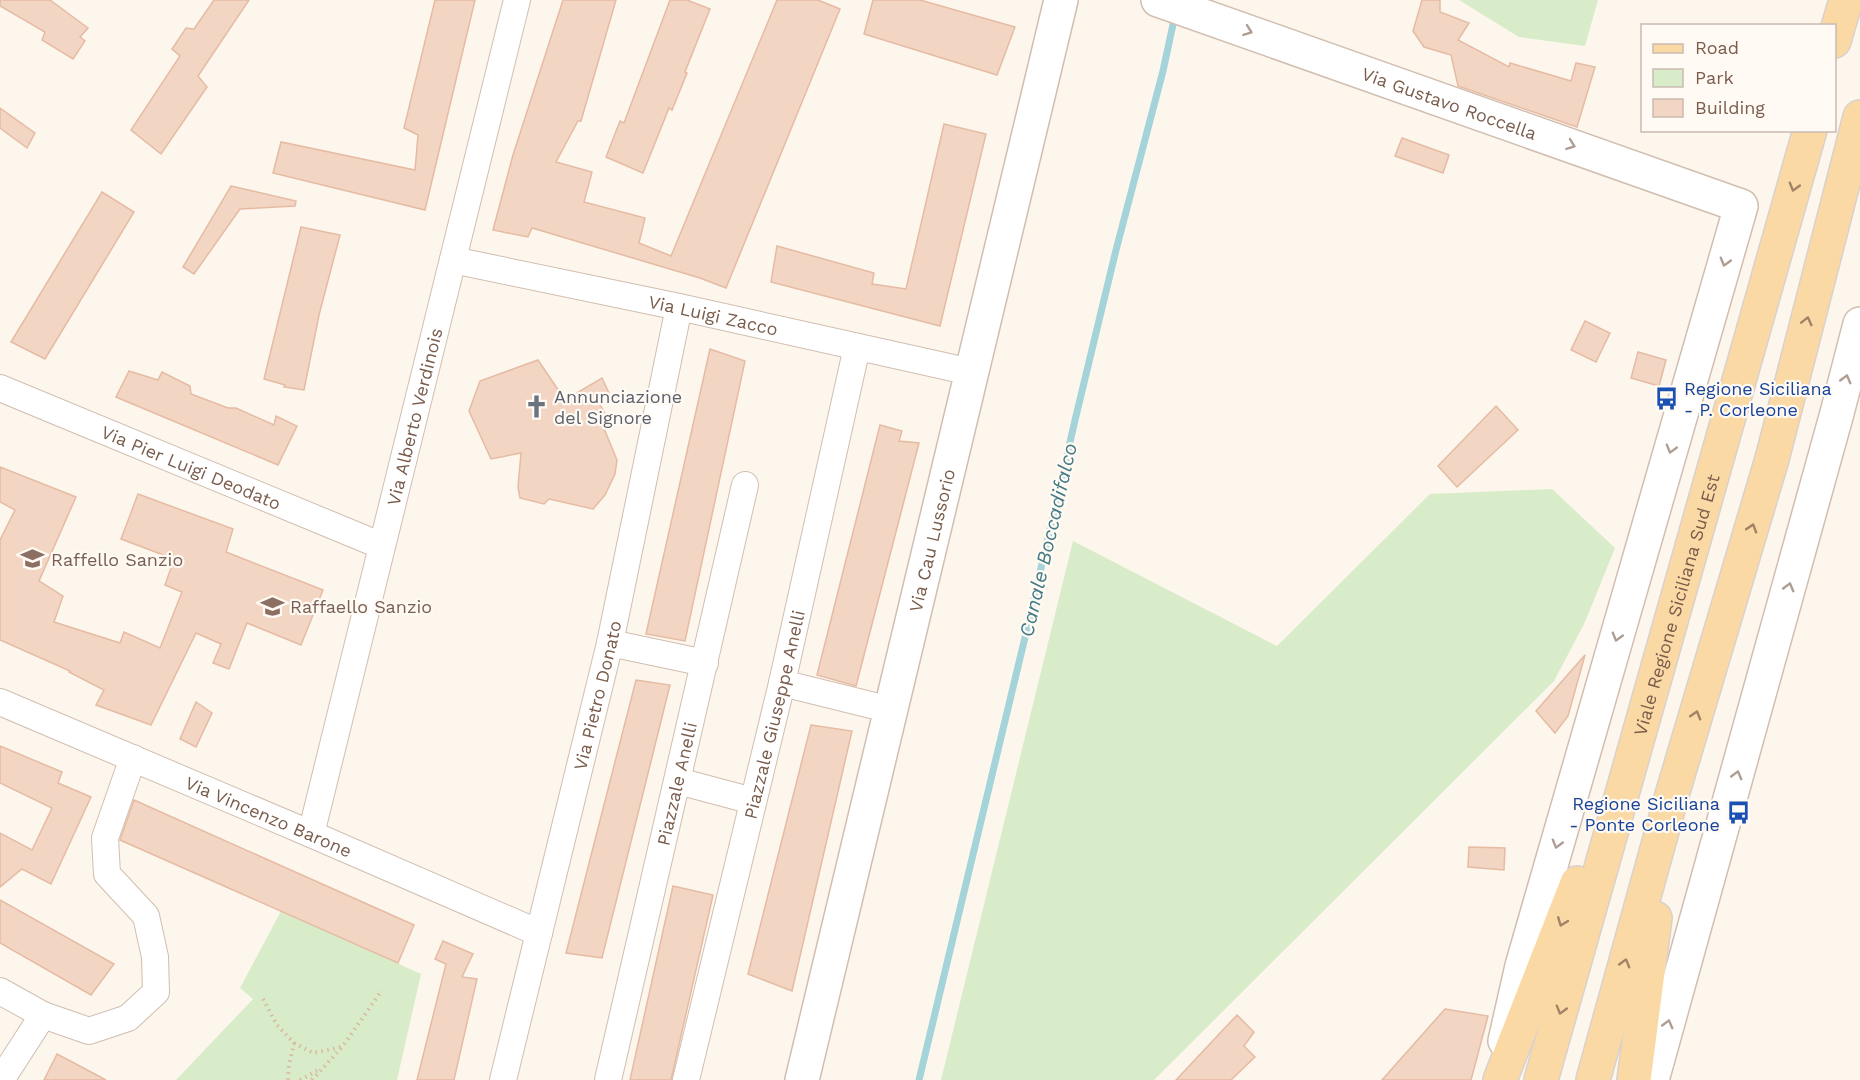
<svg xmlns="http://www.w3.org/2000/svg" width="1860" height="1080" font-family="'Work Sans',sans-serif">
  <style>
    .green { fill: #d8ecc9 }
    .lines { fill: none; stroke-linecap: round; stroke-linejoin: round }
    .stream { stroke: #a5d3da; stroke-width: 7 }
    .building { fill: #f3d5c3; stroke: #e6bba3; stroke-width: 1.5 }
    .minor-casing { stroke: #d1beb0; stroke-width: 28 }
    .tertiary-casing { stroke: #d1beb0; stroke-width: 36 }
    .primary-casing { stroke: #dad1cd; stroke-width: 36 }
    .path { stroke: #d9b8a5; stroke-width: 4; stroke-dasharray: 1.5 4.5; stroke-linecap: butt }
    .minor { stroke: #fff; stroke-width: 26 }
    .tertiary { stroke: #fff; stroke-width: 33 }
    .primary { stroke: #fbd9a5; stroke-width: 33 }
    .oneway { stroke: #af9d94 }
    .oneway2 { stroke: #a18267 }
    .labels { text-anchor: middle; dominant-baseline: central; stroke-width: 4.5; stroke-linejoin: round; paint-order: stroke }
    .street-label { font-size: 18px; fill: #7a5c4d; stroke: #fffaf3 }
    .transit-label { font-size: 18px; fill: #164399; stroke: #fffaf3; text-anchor: start }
    .worship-label { font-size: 18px; fill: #5b616d; stroke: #fffaf3; text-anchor: start }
    .education-label { font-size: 18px; fill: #785e54; stroke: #fffaf3; text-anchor: start }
    .water-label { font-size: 20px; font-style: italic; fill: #437c86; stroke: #fffaf3 }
  </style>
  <rect width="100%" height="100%" fill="#fdf6ec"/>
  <g class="green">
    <polygon points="1459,0 1598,0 1585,46 1519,37"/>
    <polygon points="1552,489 1615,548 1585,622 1554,681 1154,1080 941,1080 1073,541 1277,646 1430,494"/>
    <polygon points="281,911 421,974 397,1080 176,1080 253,999 240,988"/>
  </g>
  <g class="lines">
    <polyline class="stream" points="919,1080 1027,629 1076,416 1116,250 1163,71 1175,15"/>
  </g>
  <g class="building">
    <polygon points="0,0 50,0 88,28 80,37 85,41 73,59 42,40 45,32 0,6"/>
    <polygon points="214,0 249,0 198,76 207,87 161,154 131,130 180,56 172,49 186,28 194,29"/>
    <polygon points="435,0 475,0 425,210 273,173 281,142 415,170 418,135 404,128"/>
    <polygon points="563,0 616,0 581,121 578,121 556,162 592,172 584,202 645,218 639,243 671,256 777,0 818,0 840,9 726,288 700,278 532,228 528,237 493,230 513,155"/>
    <polygon points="670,0 687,0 710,9 685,72 687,73 672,110 669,108 643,173 606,157 620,121 624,123"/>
    <polygon points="873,0 920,0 1015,27 997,75 864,34"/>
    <polygon points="1422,0 1440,0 1440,12 1469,23 1458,40 1509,67 1510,63 1571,81 1576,63 1595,67 1577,127 1458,86 1451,55 1424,47 1413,31"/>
    <polygon points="0,108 35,133 27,148 0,128"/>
    <polygon points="944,124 986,134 940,326 771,282 777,246 874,273 872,284 906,289"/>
    <polygon points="1402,138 1449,155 1443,173 1395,156"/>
    <polygon points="231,186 296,201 295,206 240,209 194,274 183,267"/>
    <polygon points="102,192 134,212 45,359 11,342"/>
    <polygon points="301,227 340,235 319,315 304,390 284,387 285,385 264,379"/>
    <polygon points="1585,321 1610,333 1596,362 1571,350"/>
    <polygon points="710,349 745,361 685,641 646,634"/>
    <polygon points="1638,352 1666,360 1659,386 1631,378"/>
    <polygon points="538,360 565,400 602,378 609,393 598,401 609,421 603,426 617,460 615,474 605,495 593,509 549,499 544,504 520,498 518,487 521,453 491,459 469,411 480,381"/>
    <polygon points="129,371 158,380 162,372 190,386 191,394 228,408 236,408 274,425 276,416 297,426 278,465 116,397"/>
    <polygon points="1496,406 1518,430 1457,487 1438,466"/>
    <polygon points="880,425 902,431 899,441 919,443 856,686 817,675"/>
    <polygon points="0,467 76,497 39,581 63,596 54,622 120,643 124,632 160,648 182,592 165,585 174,559 121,539 138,494 233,529 226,552 323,590 301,645 247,623 229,669 213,663 221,644 196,633 151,725 96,705 104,690 69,672 70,671 0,640 0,540 15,510 0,502"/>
    <polygon points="1585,655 1568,716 1555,733 1536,711"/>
    <polygon points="636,680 670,685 602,958 566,953"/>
    <polygon points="196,702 212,713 196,747 180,739"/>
    <polygon points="811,725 852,731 792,991 748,974"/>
    <polygon points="0,746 62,772 58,783 91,797 51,884 22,869 0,887 0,833 32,850 52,808 0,783"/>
    <polygon points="134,800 414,925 398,963 120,840"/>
    <polygon points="1469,847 1505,848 1504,870 1468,867"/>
    <polygon points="673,886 713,895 671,1080 630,1080"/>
    <polygon points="0,900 114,964 91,995 0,943"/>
    <polygon points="443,941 473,954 462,977 477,979 454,1080 417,1080 446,964 435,959"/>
    <polygon points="1445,1009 1488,1016 1471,1080 1382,1080"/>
    <polygon points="1237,1015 1254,1032 1244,1046 1255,1057 1231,1080 1176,1080"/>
    <polygon points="57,1054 106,1080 44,1080"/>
  </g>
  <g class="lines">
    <defs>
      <g id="minor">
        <path id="s1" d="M453 260 679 307 971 372"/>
        <path id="s2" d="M0 388 382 546"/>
        <polyline points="610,643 705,663"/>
        <polyline points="782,683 891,710"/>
        <path id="s3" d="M0 702 311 834 539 933"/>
        <polyline points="678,781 753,801"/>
        <path id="s4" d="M311 834 517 0"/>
        <polyline points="0,991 43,1015"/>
        <polyline points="1,1080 43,1015 89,1031 128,1018 156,992 155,957 146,916 107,874 105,838 133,758"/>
        <path id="s5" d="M503 1080 610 643 679 307"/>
        <path id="s6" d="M608 1080 745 485"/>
        <path id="s7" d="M686 1080 782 683 857 347"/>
      </g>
      <g id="tertiary">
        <path id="s8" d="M1158 0 1741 206 1522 966 1505 1041"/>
        <path id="s9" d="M802 1080 1061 0"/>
        <polyline points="1652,1080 1837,413 1860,324"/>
      </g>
      <g id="primary">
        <polyline points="1834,41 1846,0"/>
        <polyline points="1500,1080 1577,883"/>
        <path id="s10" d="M1541 1080C1630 763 1722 447 1810 130"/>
        <polyline points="1593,1080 1672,795 1772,459 1860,117"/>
        <polyline points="1634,1080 1655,918"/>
      </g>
    </defs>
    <use href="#minor" class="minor-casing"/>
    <use href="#tertiary" class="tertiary-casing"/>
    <use href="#primary" class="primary-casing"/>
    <g class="path">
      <polyline points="263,999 277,1025 294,1043 289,1065 288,1080"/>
      <polyline points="294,1043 313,1053 341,1047"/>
      <polyline points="300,1080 320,1069"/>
      <polyline points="312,1080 343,1046 382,990"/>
    </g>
    <use href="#minor" class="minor"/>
    <use href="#tertiary" class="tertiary"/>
    <use href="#primary" class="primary"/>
  </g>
  <defs><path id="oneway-chevron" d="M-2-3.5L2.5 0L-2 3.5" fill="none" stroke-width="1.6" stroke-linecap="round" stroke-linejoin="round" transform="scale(1.5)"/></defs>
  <g class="oneway">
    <use href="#oneway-chevron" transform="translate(1248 31) rotate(20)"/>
    <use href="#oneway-chevron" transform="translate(1571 145) rotate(20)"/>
    <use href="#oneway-chevron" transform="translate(1725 262) rotate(106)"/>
    <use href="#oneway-chevron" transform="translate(1846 379) rotate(-75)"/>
    <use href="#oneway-chevron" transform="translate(1671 449) rotate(106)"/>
    <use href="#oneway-chevron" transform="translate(1789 587) rotate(-75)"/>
    <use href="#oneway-chevron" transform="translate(1617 637) rotate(106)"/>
    <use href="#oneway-chevron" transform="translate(1737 775) rotate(-75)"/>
    <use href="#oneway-chevron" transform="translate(1557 844) rotate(106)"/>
    <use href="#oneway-chevron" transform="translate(1668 1024) rotate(-75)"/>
  </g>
  <g class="oneway2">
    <use href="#oneway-chevron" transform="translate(1794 187) rotate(106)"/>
    <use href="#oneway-chevron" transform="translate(1807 321) rotate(-76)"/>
    <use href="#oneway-chevron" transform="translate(1752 528) rotate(-73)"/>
    <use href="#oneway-chevron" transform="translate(1696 715) rotate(-73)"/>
    <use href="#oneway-chevron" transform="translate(1562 922) rotate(111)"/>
    <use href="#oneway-chevron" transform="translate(1625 963) rotate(-74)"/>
    <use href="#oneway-chevron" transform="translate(1561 1010) rotate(106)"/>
  </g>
  <defs>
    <symbol id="bus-bare" viewBox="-9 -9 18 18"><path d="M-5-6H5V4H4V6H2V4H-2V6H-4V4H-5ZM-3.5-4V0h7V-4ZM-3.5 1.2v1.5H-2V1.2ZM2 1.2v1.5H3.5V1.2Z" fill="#1a4fb4" stroke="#fffaf3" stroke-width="2.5" paint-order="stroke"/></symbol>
    <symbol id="church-bare" viewBox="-9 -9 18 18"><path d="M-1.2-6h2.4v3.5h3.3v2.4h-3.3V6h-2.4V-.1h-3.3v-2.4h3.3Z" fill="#6b7280" stroke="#fffaf3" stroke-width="2.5" paint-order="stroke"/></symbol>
    <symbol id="school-bare" viewBox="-9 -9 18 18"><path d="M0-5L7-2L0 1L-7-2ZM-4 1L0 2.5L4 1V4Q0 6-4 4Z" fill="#8d6e63" stroke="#fffaf3" stroke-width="2.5" paint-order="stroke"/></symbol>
  </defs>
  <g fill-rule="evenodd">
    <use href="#bus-bare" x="1650" y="382" width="33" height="33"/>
    <use href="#church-bare" x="520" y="390" width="33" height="33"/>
    <use href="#school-bare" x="16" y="542" width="33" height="33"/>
    <use href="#school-bare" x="256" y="590" width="33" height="33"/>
    <use href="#bus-bare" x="1722" y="796" width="33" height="33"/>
  </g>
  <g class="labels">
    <g class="street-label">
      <text stroke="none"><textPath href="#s8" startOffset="309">Via Gustavo Roccella</textPath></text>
      <text stroke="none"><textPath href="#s1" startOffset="266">Via Luigi Zacco</textPath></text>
      <text stroke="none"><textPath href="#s4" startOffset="430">Via Alberto Verdinois</textPath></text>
      <text stroke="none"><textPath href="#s2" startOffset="207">Via Pier Luigi Deodato</textPath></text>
      <text stroke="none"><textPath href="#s9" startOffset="555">Via Cau Lussorio</textPath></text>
      <text stroke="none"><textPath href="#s10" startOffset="494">Viale Regione Siciliana Sud Est</textPath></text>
      <text stroke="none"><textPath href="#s5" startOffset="396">Via Pietro Donato</textPath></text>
      <text stroke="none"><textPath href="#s7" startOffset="376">Piazzale Giuseppe Anelli</textPath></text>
      <text stroke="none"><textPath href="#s6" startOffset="304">Piazzale Anelli</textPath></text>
      <text stroke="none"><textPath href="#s3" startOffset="292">Via Vincenzo Barone</textPath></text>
    </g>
    <g class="transit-label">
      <text x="1684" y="388">Regione Siciliana<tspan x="1684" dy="21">- P. Corleone</tspan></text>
      <text x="1720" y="803" text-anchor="end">Regione Siciliana<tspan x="1720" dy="21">- Ponte Corleone</tspan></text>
    </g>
    <g class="worship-label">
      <text x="554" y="396">Annunciazione<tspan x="554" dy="21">del Signore</tspan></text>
    </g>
    <g class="education-label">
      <text x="51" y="559">Raffello Sanzio</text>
      <text x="290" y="606">Raffaello Sanzio</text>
    </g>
    <g class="water-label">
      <text transform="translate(1048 540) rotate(-77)">Canale Boccadifalco</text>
    </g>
  </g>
  <rect x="1641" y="24" width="195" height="108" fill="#fffaf3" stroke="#cabbb1" stroke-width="1.5"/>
  <rect x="1653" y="44" width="30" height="9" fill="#fbd9a5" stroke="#cabbb1" stroke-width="1.5"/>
  <text x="1695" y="54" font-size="18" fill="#7a5c4d">Road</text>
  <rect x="1653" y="69" width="30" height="18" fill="#d8ecc9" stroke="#cabbb1" stroke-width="1.5"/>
  <text x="1695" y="84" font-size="18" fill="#7a5c4d">Park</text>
  <rect x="1653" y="99" width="30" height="18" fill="#f3d5c3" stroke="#cabbb1" stroke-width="1.5"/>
  <text x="1695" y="114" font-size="18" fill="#7a5c4d">Building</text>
</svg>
